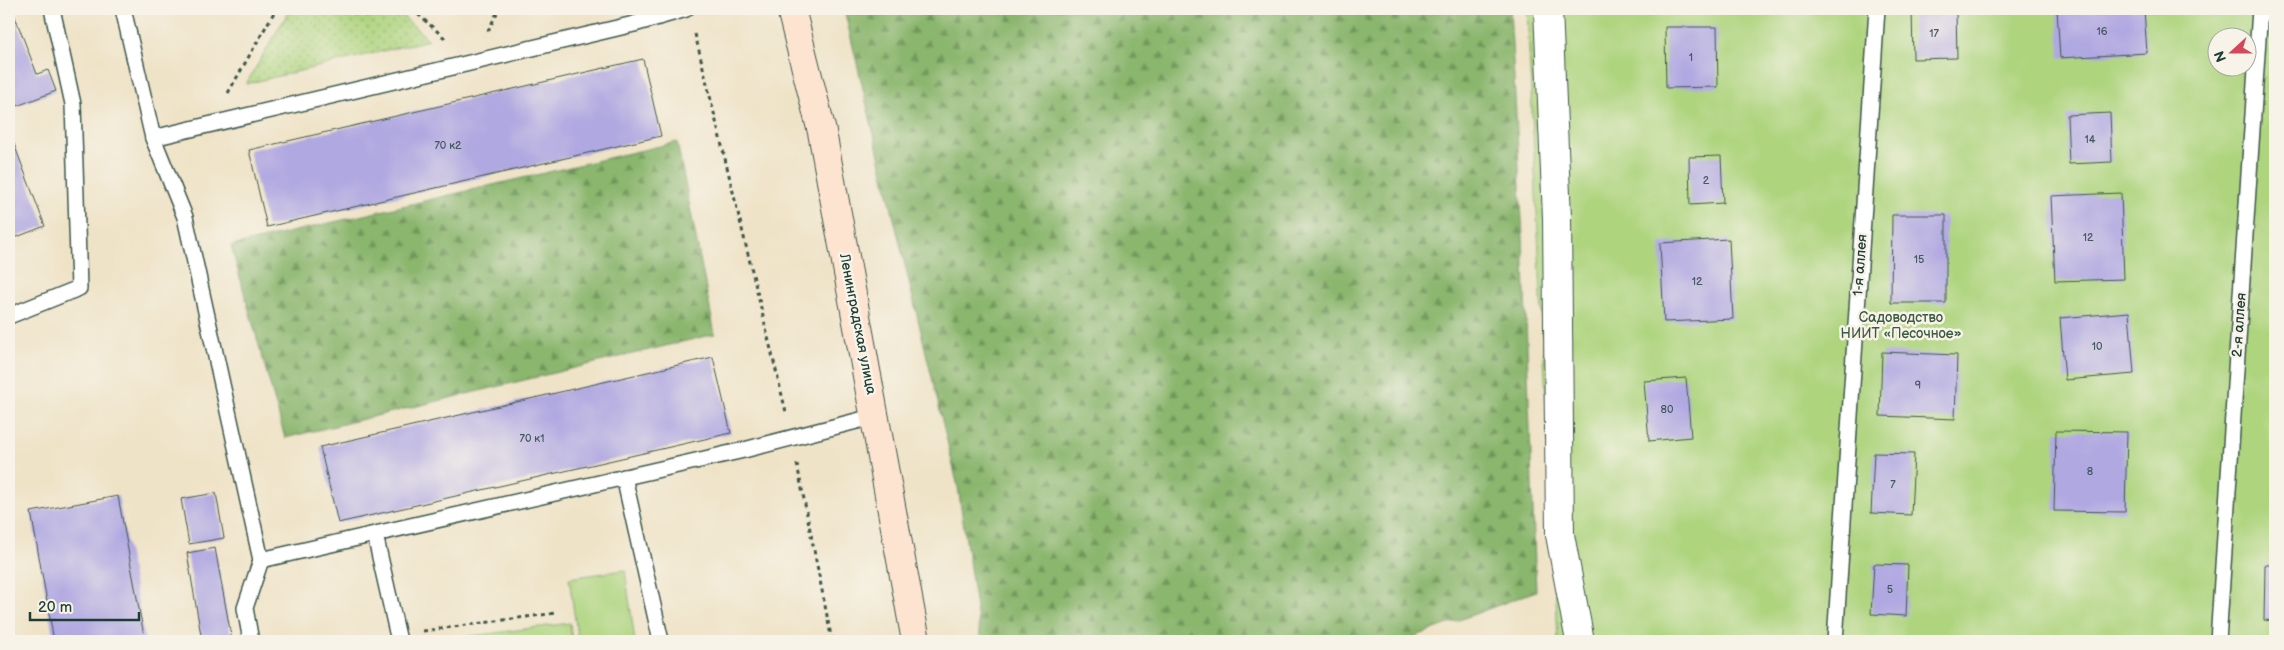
<svg xmlns="http://www.w3.org/2000/svg" width="2284" height="650" font-family="'Balsamiq Sans',sans-serif">
  <style>
    .green { fill: #aed47e; stroke: #668859; fill-rule: evenodd }
    .forest { fill: url(#forest-firs); stroke: #547a50 }
    .park { fill: url(#park-dots); stroke: #668859 }
    .building { fill: #b0a8e1 }
    .lines { fill: none; stroke-linecap: round; stroke-linejoin: round }
    .lane-casing { stroke: #3e564a; stroke-width: 18 }
    .street-casing { stroke: #3e564a; stroke-width: 30 }
    .secondary-casing { stroke: #3e564a; stroke-width: 30 }
    .path { stroke: #3e564a; stroke-width: 3; stroke-dasharray: 4 4; stroke-linecap: butt }
    .lane { stroke: #fff; stroke-width: 15 }
    .street { stroke: #fff; stroke-width: 28 }
    .secondary { stroke: #fde4d0; stroke-width: 28 }
    .labels { text-anchor: middle; dominant-baseline: central; stroke-width: 5; stroke-linejoin: round; paint-order: stroke }
    .number-label { font-size: 11px; fill: #43585f }
    .street-label { font-size: 14px; fill: #1f3d34; stroke: #f7f3e8 }
    .park-label { font-size: 14px; fill: #3c5b43; stroke: #f7f3e8 }
  </style>
  <defs>
    <pattern id="forest-firs" width="22" height="20" patternUnits="userSpaceOnUse" patternTransform="scale(1.25)"><rect width="22" height="20" fill="#8ab66d"/><path d="M5 1l3.5 6h-7zM16 11l3.5 6h-7z" fill="#70955a"/></pattern>
    <pattern id="park-dots" width="8" height="8" patternUnits="userSpaceOnUse" patternTransform="scale(1.25)"><rect width="8" height="8" fill="#aed47e"/><path d="M2 2h.1M6 6h.1" fill="none" stroke="#8dad68" stroke-width="1.8" stroke-linecap="round"/></pattern>
  </defs>
  <rect width="100%" height="100%" fill="#f7f3e8"/>
  <filter id="ink" filterUnits="userSpaceOnUse"><feTurbulence type="fractalNoise" baseFrequency=".02" numOctaves="2"/><feDisplacementMap in="SourceGraphic" scale="10" xChannelSelector="R" yChannelSelector="G"/><feConvolveMatrix kernelMatrix="1 2 1 2 8 2 1 2 1" color-interpolation-filters="sRGB"/></filter>
  <filter id="wash" filterUnits="userSpaceOnUse"><feTurbulence type="fractalNoise" baseFrequency=".0096" numOctaves="4" result="noise"/><feDisplacementMap in="SourceGraphic" scale="20" xChannelSelector="R" yChannelSelector="G"/><feGaussianBlur stdDeviation="1.12" result="paint"/><feColorMatrix in="noise" values="0 0 0 0 0 0 0 0 0 0 0 0 0 0 0 0 0 1.4 0 .05"/><feComposite in="paint" operator="in"/></filter>
  <g filter="url(#wash)">
    <rect width="100%" height="100%" fill="#efe3c7"/>
    <g class="green">
      <path d="M1527 9H2275V641H1558ZM2216 38H2246V68H2216Z"/>
      <polygon points="625,570 635,641 578,641 569,578"/>
      <polygon points="570,623 572,641 434,641"/>
    </g>
    <g class="forest">
      <polygon points="844,9 1510,9 1523,237 1536,591 1403,641 981,641 958,487"/>
      <polygon points="677,142 715,334 285,438 231,246"/>
    </g>
    <polygon class="park" points="290,9 395,9 429,40 246,84"/>
    <g id="blocks">
      <g class="building">
        <polygon points="9,9 12,9 37,74 48,70 56,91 9,109"/>
        <polygon points="1912,9 1956,9 1957,58 1913,59"/>
        <polygon points="2057,9 2144,9 2147,53 2060,58"/>
        <polygon points="1665,27 1717,27 1718,87 1666,88"/>
        <polygon points="643,59 661,136 267,227 249,150"/>
        <polygon points="2110,113 2112,162 2069,164 2067,115"/>
        <polygon points="9,131 45,226 9,240"/>
        <polygon points="1721,156 1723,203 1690,205 1689,157"/>
        <polygon points="2121,193 2124,279 2055,281 2051,196"/>
        <polygon points="1892,215 1946,215 1946,303 1891,303"/>
        <polygon points="1729,239 1733,319 1664,322 1660,243"/>
        <polygon points="2129,312 2134,374 2065,380 2060,318"/>
        <polygon points="1882,352 1957,355 1955,419 1880,416"/>
        <polygon points="713,357 731,433 338,523 320,447"/>
        <polygon points="1686,378 1691,437 1649,441 1644,381"/>
        <polygon points="2056,431 2127,432 2125,512 2054,511"/>
        <polygon points="1874,453 1914,454 1911,515 1871,513"/>
        <polygon points="216,493 224,538 189,544 181,499"/>
        <polygon points="118,496 145,641 54,641 31,512"/>
        <polygon points="215,548 232,641 202,641 187,553"/>
        <polygon points="1874,564 1908,565 1906,616 1871,614"/>
        <polygon points="2265,565 2275,565 2275,621 2264,620"/>
      </g>
    </g>
  </g>
  <g filter="url(#ink)">
    <use href="#blocks" fill-opacity="0" stroke="#3e564a" stroke-width="1"/>
    <g class="lines">
      <defs>
        <g id="lane">
          <polyline points="123,9 153,138 185,217 261,560 245,608 251,641"/>
          <polyline points="153,138 634,24 686,9"/>
          <polyline points="9,316 79,288 73,104 52,9"/>
          <polyline points="624,477 661,641"/>
          <polyline points="375,535 399,641"/>
          <polyline points="261,560 744,450 876,416"/>
          <polyline points="1835,641 1877,9"/>
          <polyline points="2218,641 2260,9"/>
        </g>
        <polyline id="street" points="1548,9 1557,218 1560,535 1580,641"/>
        <polyline id="secondary" points="791,9 822,132 916,641"/>
      </defs>
      <use href="#lane" class="lane-casing"/>
      <use href="#street" class="street-casing"/>
      <use href="#secondary" class="secondary-casing"/>
      <g class="path">
        <polyline points="412,9 447,40"/>
        <polyline points="488,31 499,9"/>
        <polyline points="695,34 786,412"/>
        <polyline points="228,93 276,9"/>
        <polyline points="797,464 832,641"/>
        <polyline points="423,631 556,613"/>
      </g>
      <use href="#lane" class="lane"/>
      <use href="#street" class="street"/>
      <use href="#secondary" class="secondary"/>
    </g>
  </g>
  <g class="labels">
    <g class="number-label">
      <text x="2102" y="31">16</text>
      <text x="1934" y="33">17</text>
      <text x="1691" y="57">1</text>
      <text x="2090" y="139">14</text>
      <text x="448" y="145">70 к2</text>
      <text x="1706" y="180">2</text>
      <text x="2088" y="237">12</text>
      <text x="1919" y="259">15</text>
      <text x="1697" y="281">12</text>
      <text x="2097" y="346">10</text>
      <text x="1918" y="385">9</text>
      <text x="1667" y="409">80</text>
      <text x="532" y="438">70 к1</text>
      <text x="2090" y="471">8</text>
      <text x="1893" y="484">7</text>
      <text x="1890" y="589">5</text>
    </g>
    <g class="street-label">
      <text transform="translate(1860 265) rotate(-86)">1-я аллея</text>
      <text transform="translate(858 324) rotate(79)">Ленинградская улица</text>
      <text transform="translate(2239 325) rotate(-86)">2-я аллея</text>
    </g>
    <g class="park-label">
      <text x="1901" y="317">Садоводство<tspan x="1901" dy="16">НИИТ «Песочное»</tspan></text>
    </g>
  </g>
  <rect width="2284" height="650" fill="none" stroke="#f7f3e8" stroke-width="30"/>
  <g transform="translate(2232 52) rotate(249)"><circle r="24" fill="#f7f3e8" stroke="#a1aaa0"/>
  <path d="M0-4L9 19L0 12L-9 19Z" fill="#d1495b"/>
  <text y="-8" font-size="14" font-weight="bold" text-anchor="middle" fill="#1f3d34">N</text>
  </g>
  <path d="M30 612v8h109v-8" fill="none" stroke="#1f3d34" stroke-width="2.5"/>
  <text x="38" y="612" font-size="15" fill="#1f3d34" stroke="#f7f3e8" stroke-width="4" paint-order="stroke">20 m</text>
</svg>
